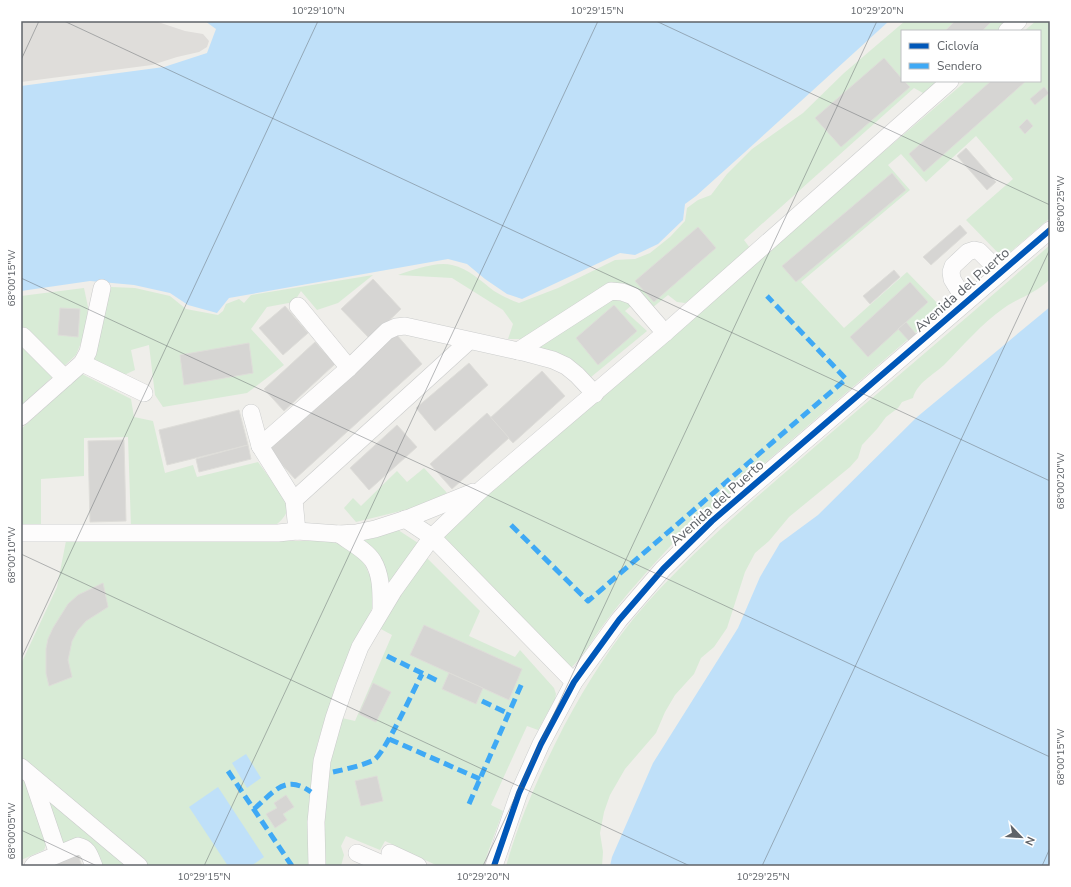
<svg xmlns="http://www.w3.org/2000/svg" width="1071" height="887" font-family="'Nunito Sans',sans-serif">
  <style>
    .industrial { fill: #dfddda }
    .green { fill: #d8ebd6 }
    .water { fill: #bfe0f9 }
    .building { fill: #d6d5d3; stroke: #deddd9 }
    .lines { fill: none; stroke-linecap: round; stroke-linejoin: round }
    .minor-casing { stroke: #cbcccc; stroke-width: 18 }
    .minor { stroke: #fdfcfc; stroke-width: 17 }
    .quiet { stroke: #3fa9f5; stroke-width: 5; stroke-dasharray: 10 5; stroke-linecap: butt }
    .cycleway-casing { stroke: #fff; stroke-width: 8 }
    .cycleway { stroke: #0057b8; stroke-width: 6 }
    .ticks { fill: none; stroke: #5f6368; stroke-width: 1; stroke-opacity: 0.45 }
    .labels { text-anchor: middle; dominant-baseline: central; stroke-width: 4; stroke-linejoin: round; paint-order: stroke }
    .street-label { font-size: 14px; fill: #5f6368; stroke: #fff }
    .neatline { fill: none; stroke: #5f6368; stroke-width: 1.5 }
    .ticks-label { font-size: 10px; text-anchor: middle; fill: #5f6368 }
  </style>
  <rect width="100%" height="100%" fill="#efeeea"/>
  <polygon class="industrial" points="21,21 155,21 185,31 203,34 209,41 207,47 199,52 177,57 152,65 21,82"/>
  <g class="green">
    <path d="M905 21H1009L998 31H902V81H945L932 91 923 93 914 88 744 240 750 248 702 291 685 303 677 302 668 295 652 308 626 290 524 339H508L513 324 503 310 452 278 398 275C412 270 437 261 452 265 469 269 481 281 494 291 502 296 511 300 519 303L558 288 615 260 635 259 650 253 670 237 685 221 687 208 698 200 711 195 727 174 752 149 803 113 844 73Z"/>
    <path d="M1036 21H1050V218L1003 258 966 220 1013 179 976 136 926 182 901 154 888 165 910 190 801 282 844 328 907 272 943 309 676 540C651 567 626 594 604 624 593 638 584 655 571 668L444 540 445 535 449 528 755 262 966 81H1040V31H1024Z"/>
    <path d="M1050 245V279C1035 294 1020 297 1004 308 981 324 963 346 944 365 933 375 917 383 913 398L902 402 898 408 886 417 877 429 862 445 858 458 850 467 789 517 769 541 755 553 745 572 727 628 714 647 701 658 694 674 675 695 665 712 656 733 625 769 610 795 604 812 600 833 603 852 602 866H506C520 817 541 771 564 726 587 683 614 640 646 604 702 541 769 487 832 432 905 370 978 308 1050 245Z"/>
    <polygon points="373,275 338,303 317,310 301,291 294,302 267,307 251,329 284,365 247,393 163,407 155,395 149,345 131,350 135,370 124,375 94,360 111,287 135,288 170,296 186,309 218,315 223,311 226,304 239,299 244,303 251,295"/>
    <polygon points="84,288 88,307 85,333 76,355 21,406 21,296"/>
    <polygon points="613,296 634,303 625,311 647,331 591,377 534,347"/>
    <path d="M82 374 131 399 134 417 153 421 165 473 193 465 197 477 258 462 288 503C288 513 284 518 277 524L131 527 128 437 84 438V476L41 479V527H21V429Z"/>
    <polygon points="424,468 447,493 413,508 356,522 344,508 353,498 361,506 397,471 407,482"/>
    <polygon points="395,528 418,543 385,593 358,542 363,536"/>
    <polygon points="66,541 327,541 341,544 363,561 373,583 373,606 330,704 317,745 314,767 309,866 148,866 21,760 21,664 57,587"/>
    <path d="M424 555 480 611 469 636 515 657 520 650 554 688 556 694 555 699 538 730 527 726 491 805 503 811 483 866H438L385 841 380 850 346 836 341 846 344 855 341 866H324C324 852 323 837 323 822 324 790 331 749 342 718L355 721 392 635 379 628Z"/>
    <polygon points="21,778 25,780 46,845 44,850 21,860"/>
    <polygon points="49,799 126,866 96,866 84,839 62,845 45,801"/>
  </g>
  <g class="water">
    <polygon points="205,21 889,21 745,152 696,196 685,204 683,220 658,244 635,255 620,253 522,299 507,294 485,279 467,264 448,259 229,298 217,313 188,305 170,293 134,285 90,281 21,291 21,86 164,67 207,53 216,29"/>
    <polygon points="1050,307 1050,866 610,866 612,857 653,763 738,628 760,577 780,543 818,515 917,417"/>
    <polygon points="246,754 261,778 247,788 232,763"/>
    <polygon points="218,787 264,857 251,866 228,866 189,807"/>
  </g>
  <g class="building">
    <polygon points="955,21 992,21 982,31 945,31"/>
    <polygon points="884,58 902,79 902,81 904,81 910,87 841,147 815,118"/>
    <polygon points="991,81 1026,81 924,172 909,154"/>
    <polygon points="1044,87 1049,93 1035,105 1030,99"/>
    <polygon points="1027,119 1033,126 1025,134 1019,127"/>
    <polygon points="966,148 996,182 987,190 957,156"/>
    <polygon points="892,173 906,190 796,282 782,266"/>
    <polygon points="960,225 967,233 931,265 923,257"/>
    <polygon points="698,227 716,248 654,302 635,281"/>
    <polygon points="894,270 900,277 870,304 863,296"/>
    <polygon points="373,279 401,309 370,339 341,309"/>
    <polygon points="910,282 928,302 868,357 850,337"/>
    <polygon points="614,305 637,331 598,365 576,338"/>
    <polygon points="285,306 308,333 283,355 259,328"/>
    <polygon points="60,308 80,309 78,337 58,335"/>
    <polygon points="906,322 916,334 909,341 898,329"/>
    <polygon points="396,334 422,364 295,479 268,449"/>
    <polygon points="315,342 335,364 284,411 264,389"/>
    <polygon points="249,343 253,373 184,385 180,355"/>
    <polygon points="469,363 488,385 435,431 416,408"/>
    <polygon points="542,371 565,396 513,443 490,418"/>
    <polygon points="239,410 248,445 167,465 159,430"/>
    <polygon points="487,413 509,438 452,489 430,464"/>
    <polygon points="397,425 417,447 369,490 350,468"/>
    <polygon points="124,440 126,521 90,522 88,441"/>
    <polygon points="248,445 251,459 199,472 196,459"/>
    <polygon points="103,583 108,607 86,621 78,630 72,641 68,660 72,677 49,686 46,673 46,649 48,639 53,628 68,604 78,595"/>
    <polygon points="424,625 522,669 509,700 410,655"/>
    <polygon points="449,673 483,688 476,704 442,689"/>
    <polygon points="373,683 391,692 376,722 359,714"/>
    <polygon points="377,776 383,801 361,806 355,781"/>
    <polygon points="286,795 294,807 283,814 287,820 275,828 266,814 277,808 274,803"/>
    <polygon points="78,855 82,866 51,866"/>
  </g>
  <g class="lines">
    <defs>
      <g id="minor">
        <polyline points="1007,31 1018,21"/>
        <polyline points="966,302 952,279 951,272 953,266 968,252 974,250 979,251 1000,272"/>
        <polyline points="298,306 349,368"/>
        <polyline points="23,336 65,378"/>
        <polyline points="518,351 611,291 622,292 633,296 665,333"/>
        <polyline points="82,363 144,393"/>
        <polyline points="251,413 260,446 294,500"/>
        <polyline points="21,417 82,363 88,352 102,288"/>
        <polyline points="260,446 349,368 387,331 396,327 405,326 527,353 553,360 566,366 577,375 595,394"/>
        <polyline points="405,519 432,537 574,682"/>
        <polyline points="297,531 294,500 469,341"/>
        <polyline points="21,533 278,533 297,531 339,534 356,533 375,529 409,518 473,492"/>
        <path d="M339 534C350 542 366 550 373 561 382 576 381 594 381 610"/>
        <polyline points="21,767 139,866"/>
        <polyline points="32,777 58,854"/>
        <polyline points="357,853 387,866"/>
        <polyline points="390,853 418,866"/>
        <path d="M33 866 35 864 78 846C89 848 90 857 94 866"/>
        <polyline points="317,866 316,822 322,761 334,718 345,686 360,647 370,630 394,590 432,537 483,488 665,333 950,81"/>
        <polyline points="494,866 519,793 541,744 574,682 619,620 663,569 712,521 1050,230"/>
      </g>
    </defs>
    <use href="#minor" class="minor-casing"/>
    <use href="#minor" class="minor"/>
    <g class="quiet">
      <polyline points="511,525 588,601 846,379 767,296"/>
      <polyline points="387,656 440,682"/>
      <polyline points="482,701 509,714"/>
      <polyline points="389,739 480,779"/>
      <polyline points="228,771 292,866"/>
      <path d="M333 772C346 769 361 766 374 760 385 753 414 689 422 674"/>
      <polyline points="469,804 522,683"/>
      <path d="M254 809C273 793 285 773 311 792"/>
    </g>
    <defs>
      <polyline id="cycleway" points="494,866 519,793 541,744 574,682 619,620 663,569 712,521 1050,230"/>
    </defs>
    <use href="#cycleway" class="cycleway-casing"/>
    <use href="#cycleway" class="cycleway"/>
  </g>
  <path class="ticks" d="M64 21 1050 481M656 21 1050 205M21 60 39 21M21 278 1050 757M21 554 690 866M21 659 318 21M21 830 97 866M204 866 598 21M483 866 877 21M762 866 1050 249M1042 866 1050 848"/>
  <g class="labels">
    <g class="street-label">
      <text transform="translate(962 290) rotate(-41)">Avenida del Puerto</text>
      <text transform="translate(717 503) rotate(-42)">Avenida del Puerto</text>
    </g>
  </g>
  <rect width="1071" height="887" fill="none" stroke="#ffffff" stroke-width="44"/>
  <rect x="901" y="30" width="140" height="52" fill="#ffffff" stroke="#bfc1c3"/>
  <rect x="909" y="43" width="20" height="6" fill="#0057b8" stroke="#bfc1c3"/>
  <text x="937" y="50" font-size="12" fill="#5f6368">Ciclovía</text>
  <rect x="909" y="63" width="20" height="6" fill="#3fa9f5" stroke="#bfc1c3"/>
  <text x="937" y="70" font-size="12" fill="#5f6368">Sendero</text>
  <g transform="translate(1021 837) rotate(115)" stroke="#ffffff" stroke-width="3" paint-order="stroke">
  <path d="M0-3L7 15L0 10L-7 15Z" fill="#5f6368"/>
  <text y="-6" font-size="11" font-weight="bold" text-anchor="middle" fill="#5f6368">N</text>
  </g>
  <rect x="22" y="22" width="1027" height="843" class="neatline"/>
  <g class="ticks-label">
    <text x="318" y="14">10°29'10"N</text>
    <text x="597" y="14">10°29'15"N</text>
    <text x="877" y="14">10°29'20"N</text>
    <text transform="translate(1060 204) rotate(-90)" y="4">68°00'25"W</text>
    <text transform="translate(11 278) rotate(-90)" y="4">68°00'15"W</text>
    <text transform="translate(1060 481) rotate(-90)" y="4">68°00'20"W</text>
    <text transform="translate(11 555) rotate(-90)" y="4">68°00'10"W</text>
    <text transform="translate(1060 757) rotate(-90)" y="4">68°00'15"W</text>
    <text transform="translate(11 831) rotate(-90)" y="4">68°00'05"W</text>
    <text x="204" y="880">10°29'15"N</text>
    <text x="483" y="880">10°29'20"N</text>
    <text x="763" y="880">10°29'25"N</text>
  </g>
</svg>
